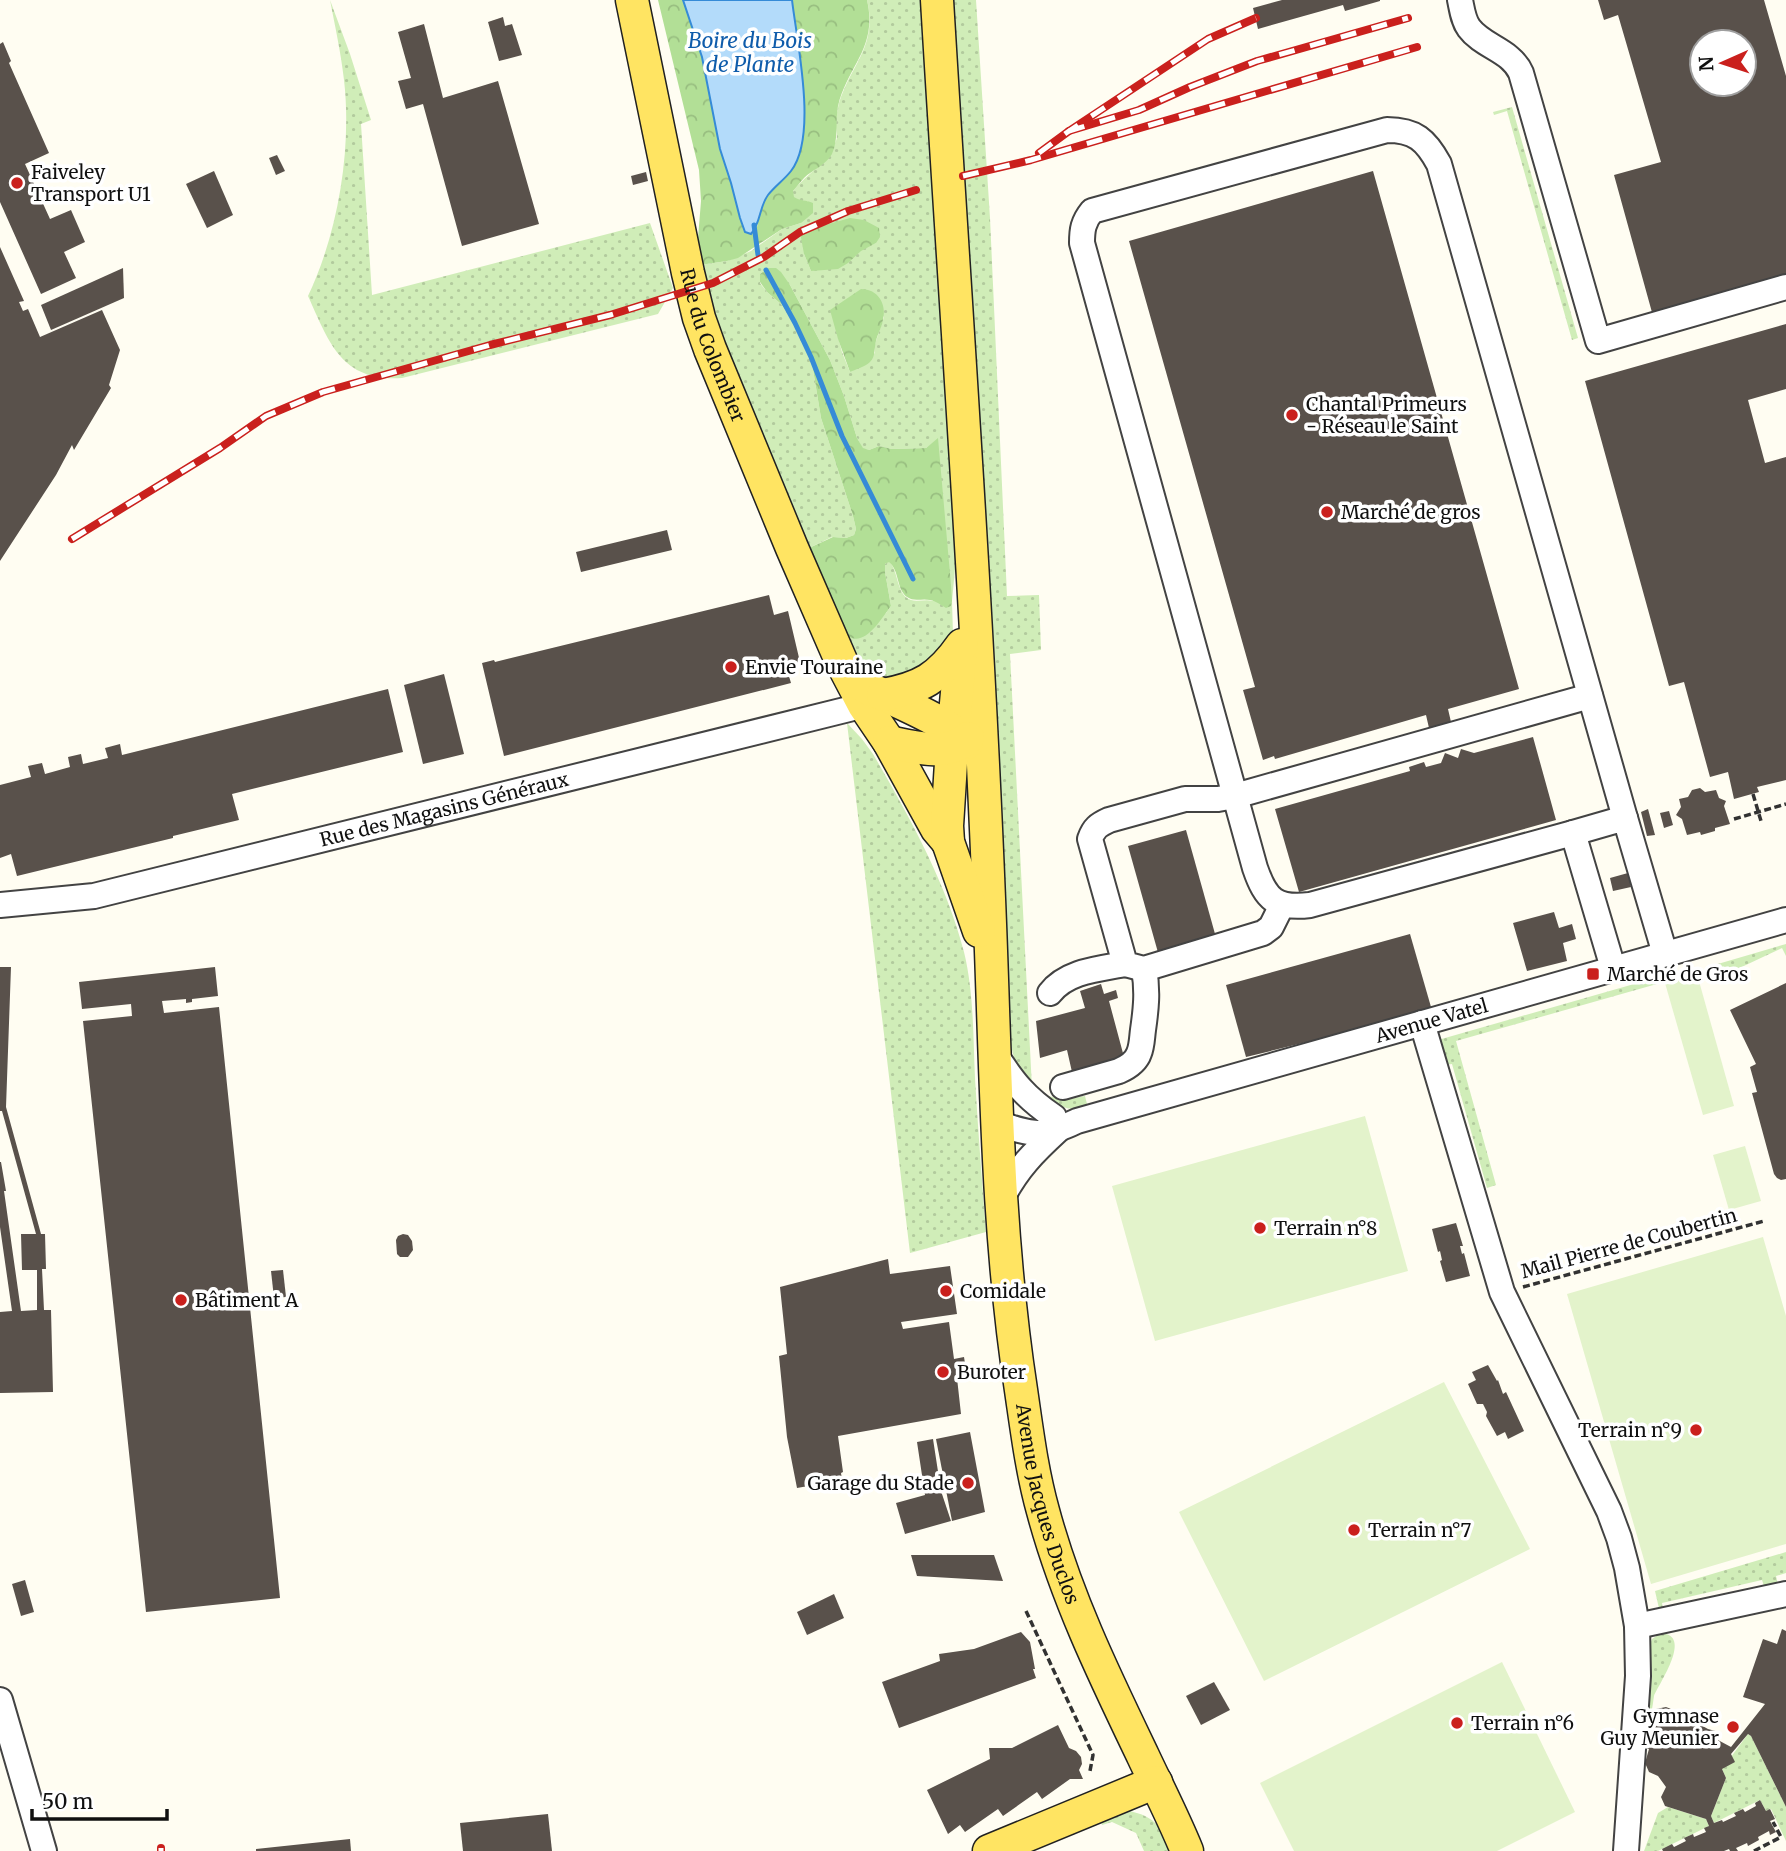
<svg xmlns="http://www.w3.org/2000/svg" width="1786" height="1851" font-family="Merriweather,serif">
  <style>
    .green { fill: url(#green-dots); fill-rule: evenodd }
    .forest { fill: url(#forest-crowns) }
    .pitch { fill: #e3f3cb }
    .water { fill: #b3dbfa; stroke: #358bd7; stroke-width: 2 }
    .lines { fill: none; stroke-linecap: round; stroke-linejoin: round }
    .stream { stroke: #358bd7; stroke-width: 5 }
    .building { fill: #59514b; fill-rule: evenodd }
    .minor-casing { stroke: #434343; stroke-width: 28 }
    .major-casing { stroke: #212121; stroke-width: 35 }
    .path { stroke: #323232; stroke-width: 3.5; stroke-dasharray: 7 3.5; stroke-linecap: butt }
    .minor { stroke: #fff; stroke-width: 24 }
    .major { stroke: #ffe462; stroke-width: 32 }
    .rail-casing { stroke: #ca201d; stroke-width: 8 }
    .rail { stroke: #fff; stroke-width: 5; stroke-dasharray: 16; stroke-linecap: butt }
    .poi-dot { fill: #ca201d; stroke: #fff; stroke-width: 2.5 }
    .labels { text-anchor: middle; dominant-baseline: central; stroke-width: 7; stroke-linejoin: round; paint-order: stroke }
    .poi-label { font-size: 19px; fill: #101010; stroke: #fff; text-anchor: start }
    .street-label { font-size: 19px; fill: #101010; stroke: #fff }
    .water-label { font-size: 21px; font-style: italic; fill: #0f5cab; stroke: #fff }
  </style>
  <defs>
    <pattern id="green-dots" width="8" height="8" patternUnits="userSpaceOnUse" patternTransform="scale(1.75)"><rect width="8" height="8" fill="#d0edb8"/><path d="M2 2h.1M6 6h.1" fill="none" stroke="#b2ca9d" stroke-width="1.8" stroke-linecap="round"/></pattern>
    <pattern id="forest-crowns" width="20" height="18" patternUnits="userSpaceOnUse" patternTransform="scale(1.75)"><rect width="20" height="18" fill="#b2df96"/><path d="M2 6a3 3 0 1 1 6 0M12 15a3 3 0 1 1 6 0" fill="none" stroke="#98be80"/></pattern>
  </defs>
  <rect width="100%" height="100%" fill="#fffdf2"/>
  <g class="green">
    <path d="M330 0 350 54 371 120 361 124 372 295 650 223 673 288 658 314 402 378C341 382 329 342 308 296 338 233 352 149 344 80 341 53 335 26 330 0Z"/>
    <path d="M867 0H923L956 559 952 601 953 634 945 655 893 683 864 671 853 655 843 634 886 613 891 606 885 572V564L889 561C899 571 896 595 911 600 917 602 926 599 933 601L938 439 926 448 892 449 879 446 869 450 863 449 857 438 844 396 830 360 790 285 768 268 760 274V283L767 292 781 304 795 323 811 357 821 418 853 516 856 529 854 535 846 538 832 537 809 548 715 319 700 265 727 261 751 251 782 229 801 223 808 201H800L793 197V191C807 174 827 163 836 141 838 136 836 131 836 125 836 118 837 110 839 103 851 64 878 46 867 0ZM876 243 811 271 804 254ZM861 290 884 317 875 344V353L850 372 842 352 831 310Z"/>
    <path d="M946 0H976L990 218 1007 596 1039 595 1041 650 1010 654 1032 1088C1050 1099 1064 1101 1085 1096L1088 1108C1076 1111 1067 1109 1056 1104 1016 1088 1012 1056 1007 1019L986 627Z"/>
    <polygon points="1512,107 1578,338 1572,340 1507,111 1494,115 1493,112"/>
    <path d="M847 723 862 739 873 754C909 816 946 882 964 952 974 993 973 1036 975 1078 978 1130 982 1181 986 1232L910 1253Z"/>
    <polygon points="1786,944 1786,956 1782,948 1714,980 1707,970 1711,966"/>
    <polygon points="1676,972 1678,978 1456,1041 1496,1185 1487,1188 1452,1064 1445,1065 1438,1040"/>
    <polygon points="1786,1552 1786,1573 1776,1576 1779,1589 1766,1592 1762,1580 1662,1603 1664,1615 1661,1617 1655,1591"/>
    <path d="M1661 1633C1693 1635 1660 1682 1654 1696 1653 1701 1653 1707 1651 1712 1648 1720 1648 1713 1646 1722 1645 1731 1647 1741 1644 1748L1649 1647 1652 1639Z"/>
    <polygon points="1748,1734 1751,1736 1786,1807 1786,1841 1771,1809 1766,1811 1760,1800 1714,1823 1711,1816 1726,1778 1722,1769"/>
    <polygon points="1668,1807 1706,1819 1709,1826 1658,1851 1644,1851 1658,1813"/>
    <path d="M1123 1810C1153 1814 1161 1826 1175 1851H1144L1136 1833 1112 1822 1102 1825 1101 1821Z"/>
  </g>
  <g class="forest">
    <path d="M658 0H683L702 57 720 149 731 183 740 218 757 227 761 208 767 196 778 183 804 104 792 0H867C878 48 848 65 838 106 835 123 839 138 832 154 826 165 812 170 804 178 800 182 797 187 793 191L794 197C800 201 806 200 813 203V213L801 223 782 229 738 258 727 261 700 265 698 238 701 201 699 170Z"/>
    <polygon points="850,218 864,220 879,228 880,237 876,243 861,251 848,263 838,269 811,271 804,254 800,232"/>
    <path d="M768 268H776L781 272 790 285 830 360 844 396 857 438 863 448 869 450 879 446 892 449 926 448 938 438 951 585 952 601 951 606 946 608C941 605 936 601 930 600 922 598 914 602 907 597 896 589 900 571 889 562L885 564V572L891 606C877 625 858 658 837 624L809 548 833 537 846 538 854 535 856 529 853 516 821 418 811 357 795 323 781 304 767 292 760 282V274Z"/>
    <path d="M861 289C878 289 887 304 883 320 882 327 878 333 876 341 874 348 876 356 870 362 865 367 856 369 850 372L838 339 830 310Z"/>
  </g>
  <g class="pitch">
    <polygon points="1697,974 1734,1106 1703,1115 1665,983"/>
    <polygon points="1365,1116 1408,1271 1155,1341 1112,1186"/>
    <polygon points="1745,1146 1761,1201 1729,1210 1713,1155"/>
    <polygon points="1763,1237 1786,1316 1786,1544 1651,1584 1567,1294"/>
    <polygon points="1444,1382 1530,1549 1264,1681 1179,1512"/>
    <polygon points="1502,1662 1575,1812 1497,1851 1294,1851 1260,1783"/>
  </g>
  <path class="water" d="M683 0H792C797 43 818 136 791 171 784 180 775 186 768 195 759 207 761 223 751 234L745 232 740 218 731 183 720 149 702 57Z"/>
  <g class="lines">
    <g class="stream">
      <polyline points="754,225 758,255"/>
      <polyline points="766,270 795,323 811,357 842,436 913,579"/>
    </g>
  </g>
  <g class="building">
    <polygon points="1282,0 1380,0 1380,1 1345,11 1343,5 1258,29 1253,8"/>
    <path d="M1598 0H1764L1786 76V278L1653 316 1614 175 1661 162 1618 15 1604 20ZM1702 42H1744V84H1702Z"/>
    <polygon points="503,17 505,26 512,24 522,55 499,61 488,22"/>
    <polygon points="424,24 443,98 498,81 539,224 462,246 423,104 406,109 398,81 411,78 398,32"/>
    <polygon points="3,42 11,61 9,63 49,153 25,164 50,219 71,210 85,242 64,252 76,278 41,294 0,202 0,44"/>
    <polygon points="277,155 285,171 276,175 269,158"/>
    <polygon points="214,171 233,215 207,228 186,184"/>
    <polygon points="1373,171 1519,689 1448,709 1451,722 1429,728 1426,715 1275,759 1274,756 1263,760 1243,690 1255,687 1129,241"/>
    <polygon points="646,172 648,181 633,185 631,176"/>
    <polygon points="0,247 24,301 19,302 23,311 28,309 40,337 102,310 120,350 109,385 111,388 74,450 72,445 56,475 0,561"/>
    <polygon points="123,268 124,298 51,330 41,305"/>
    <polygon points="1786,324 1786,389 1748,400 1765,463 1786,457 1786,780 1757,787 1759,792 1734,799 1728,772 1710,777 1684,682 1669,686 1585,381"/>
    <polygon points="667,530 672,550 581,572 576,552"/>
    <polygon points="769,595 774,615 788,611 800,662 786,666 791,683 504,756 482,663 494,660 495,662"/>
    <polygon points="444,674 464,754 423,764 404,685"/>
    <polygon points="388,689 403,752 232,794 239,820 173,836 173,838 17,876 11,854 0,858 0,785 31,777 28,766 42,763 45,774 70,767 68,757 81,754 83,764 108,758 105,748 120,744 122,755"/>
    <polygon points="1533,737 1556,820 1299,892 1275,809 1410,771 1409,767 1424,762 1426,767 1441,763 1445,753 1458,758 1461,749 1474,753"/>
    <polygon points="1700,788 1705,792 1716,790 1719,798 1726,801 1724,806 1730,824 1715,828 1715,831 1701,835 1700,832 1687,835 1682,819 1676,815 1681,807 1679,799 1688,797 1692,790"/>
    <polygon points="1648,809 1655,835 1647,836 1641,812"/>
    <polygon points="1669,811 1673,825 1664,828 1660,813"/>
    <polygon points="1186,830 1217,941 1159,956 1128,846"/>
    <polygon points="1628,873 1631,887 1613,891 1610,878"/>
    <polygon points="1554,912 1559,928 1572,924 1576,939 1563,943 1567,961 1527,971 1513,923"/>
    <polygon points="1410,934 1431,1007 1348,1032 1246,1057 1226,985"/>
    <polygon points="0,967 11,967 6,1107 41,1234 45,1234 46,1269 42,1269 44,1310 51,1310 53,1392 0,1393 0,1312 12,1311 0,1227 0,1162 1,1162 6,1191 4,1191 21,1311 37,1310 37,1270 22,1270 21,1234 36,1234 2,1111 0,1111"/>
    <polygon points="215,967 218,996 192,999 192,1002 186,1003 186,999 162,1001 164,1013 219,1007 280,1598 146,1612 83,1021 132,1016 131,1004 82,1009 79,982"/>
    <polygon points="1786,983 1786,1179 1781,1180 1777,1178 1774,1174 1752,1093 1757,1092 1750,1067 1756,1064 1730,1010"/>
    <polygon points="1101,984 1104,994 1116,990 1118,998 1109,1001 1124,1057 1072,1072 1067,1050 1040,1058 1036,1021 1085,1008 1080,991"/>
    <polygon points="1456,1223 1463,1246 1460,1246 1462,1254 1464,1253 1470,1276 1446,1282 1440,1261 1442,1260 1440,1251 1438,1252 1432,1229"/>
    <polygon points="403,1234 408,1235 412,1241 413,1250 408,1257 400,1257 397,1254 396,1240 398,1236"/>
    <polygon points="888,1259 890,1274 950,1266 957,1314 901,1322 903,1329 949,1322 954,1359 964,1357 967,1376 957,1378 961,1414 838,1436 843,1472 841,1473 842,1480 797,1488 787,1437 779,1356 787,1354 780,1287"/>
    <polygon points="283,1270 286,1297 274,1298 271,1271"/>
    <polygon points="1488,1365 1497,1381 1498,1380 1503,1394 1506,1392 1524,1431 1508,1439 1505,1432 1497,1436 1486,1416 1487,1412 1483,1404 1477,1404 1468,1384 1476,1380 1472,1372"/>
    <polygon points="970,1432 985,1512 952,1521 936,1439"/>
    <polygon points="933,1439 941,1491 951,1521 905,1534 896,1503 925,1495 917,1442"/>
    <polygon points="911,1555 994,1555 1003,1581 917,1576"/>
    <polygon points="25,1580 34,1612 21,1616 12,1584"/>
    <polygon points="834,1594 844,1618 807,1635 797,1612"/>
    <polygon points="1782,1629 1786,1631 1786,1807 1751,1736 1748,1734 1731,1754 1735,1762 1722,1769 1726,1778 1711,1816 1714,1823 1722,1820 1723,1822 1736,1816 1734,1813 1743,1809 1745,1812 1756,1806 1755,1803 1760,1800 1766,1811 1770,1809 1775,1819 1770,1821 1776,1832 1770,1835 1769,1831 1758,1837 1759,1840 1748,1846 1747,1843 1736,1848 1738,1851 1730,1851 1729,1849 1724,1851 1663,1851 1662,1849 1672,1844 1674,1847 1686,1841 1684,1838 1693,1834 1694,1837 1706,1832 1704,1828 1709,1826 1706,1819 1665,1806 1661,1797 1666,1787 1658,1776 1649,1772 1645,1763 1649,1749 1645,1748 1648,1717 1656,1709 1666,1707 1671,1709 1708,1729 1719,1732 1716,1739 1731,1747 1765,1704 1743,1697 1763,1639 1777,1644"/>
    <polygon points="1021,1632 1030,1642 1035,1669 1033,1669 1036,1678 899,1728 882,1682 940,1661 939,1654 974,1649"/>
    <polygon points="1214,1682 1230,1710 1201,1725 1186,1696"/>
    <polygon points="1058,1725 1069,1748 1076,1751 1081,1757 1082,1764 1079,1770 1083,1779 1070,1779 1042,1799 1037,1792 1003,1816 998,1809 965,1832 960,1825 948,1834 927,1790 990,1759 989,1748 1012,1748"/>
    <polygon points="548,1814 552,1851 463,1851 460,1823"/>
    <polygon points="350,1839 351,1851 256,1851 256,1849"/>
  </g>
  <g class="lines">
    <defs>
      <g id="minor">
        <path d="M1460 0C1462 9 1463 20 1469 28 1483 47 1511 50 1521 73L1598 341 1786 287"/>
        <path d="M1573 833 1310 905C1276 909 1266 900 1255 868L1082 243C1082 230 1083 222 1092 211L1387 130C1415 130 1426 140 1439 164L1625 818"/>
        <path id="s1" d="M0 905 94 896 853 708 864 705 880 696"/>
        <path d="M1282 905 1271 927 1263 933 1144 969 1125 964 1090 839C1094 828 1098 825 1109 820L1185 799H1218L1235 796 1590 696"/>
        <polyline points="1613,968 1573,833 1625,818 1665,954"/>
        <path d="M1050 993C1067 971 1099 969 1125 964"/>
        <polyline points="1422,1023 1502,1292 1609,1511 1619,1538 1627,1568 1637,1626 1638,1676 1626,1851"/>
        <path d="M994 1052C1013 1082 1025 1097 1054 1117"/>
        <path d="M1063 1087 1119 1071C1128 1067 1136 1062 1139 1053 1142 1046 1142 1037 1143 1030 1146 1009 1148 991 1144 969"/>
        <path id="s2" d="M997 1123C1033 1135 1042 1138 1077 1121L1786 920"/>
        <path d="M1002 1198C1018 1168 1033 1153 1058 1130"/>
        <polyline points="1637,1626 1786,1594"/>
        <polyline points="0,1700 44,1851"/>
      </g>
      <g id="major">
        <path id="s3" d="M632 0 688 273 699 318 710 349 792 548 842 663 864 705 889 742 937 829 948 842"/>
        <path id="s4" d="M937 0C955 300 977 599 989 899 996 1063 996 1228 1021 1390 1027 1431 1032 1472 1043 1511 1066 1597 1105 1677 1143 1756 1158 1788 1174 1819 1187 1851"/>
        <polyline points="961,649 952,747 947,826 948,842 979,931"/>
        <path d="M849 674C863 689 869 688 886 696 914 709 945 722 967 743"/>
        <path d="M883 695C921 688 939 678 962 645"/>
        <path d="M889 742C913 747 947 757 968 738"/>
        <polyline points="989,1851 1156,1782"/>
      </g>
    </defs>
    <use href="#minor" class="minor-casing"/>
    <use href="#major" class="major-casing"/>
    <g class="path">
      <polyline points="1753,794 1761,821"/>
      <polyline points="1734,819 1786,804"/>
      <polyline points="1523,1287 1764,1221"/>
      <polyline points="1026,1611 1093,1755 1090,1771"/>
      <polyline points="1754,1851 1781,1837 1773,1822"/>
    </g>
    <use href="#minor" class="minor"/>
    <use href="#major" class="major"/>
    <defs>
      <g id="rail">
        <polyline points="1069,131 1139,110 1190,87 1257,61 1408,18"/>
        <polyline points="1039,153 1069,131 1208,39 1256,18"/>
        <polyline points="963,176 1031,160 1417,47"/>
        <polyline points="72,539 220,448 266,416 323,392 490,345 610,315 713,283 764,257 800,232 848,211 916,190"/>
        <polyline points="161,1848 161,1851"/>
      </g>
    </defs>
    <use href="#rail" class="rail-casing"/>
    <use href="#rail" class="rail"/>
  </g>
  <g class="poi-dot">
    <circle cx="17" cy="183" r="7"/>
    <circle cx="1292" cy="415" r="7"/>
    <circle cx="1327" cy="512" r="7"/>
    <circle cx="731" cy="667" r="7"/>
    <rect x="1586" y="967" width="14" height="14" rx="3.5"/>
    <circle cx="1260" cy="1228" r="7"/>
    <circle cx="946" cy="1291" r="7"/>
    <circle cx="181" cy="1300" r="7"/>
    <circle cx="943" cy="1372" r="7"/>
    <circle cx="1696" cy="1430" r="7"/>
    <circle cx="968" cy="1483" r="7"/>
    <circle cx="1354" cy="1530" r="7"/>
    <circle cx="1457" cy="1723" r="7"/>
    <circle cx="1733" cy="1727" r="7"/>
  </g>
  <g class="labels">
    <g class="poi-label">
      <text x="31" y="172">Faiveley<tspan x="31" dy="22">Transport U1</tspan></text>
      <text x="1306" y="404">Chantal Primeurs<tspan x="1306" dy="22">- Réseau le Saint</tspan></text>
      <text x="1341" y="512">Marché de gros</text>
      <text x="745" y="667">Envie Touraine</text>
      <text x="1607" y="974">Marché de Gros</text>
      <text x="1274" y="1228">Terrain n°8</text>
      <text x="960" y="1291">Comidale</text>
      <text x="195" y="1300">Bâtiment A</text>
      <text x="957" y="1372">Buroter</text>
      <text x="1682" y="1430" text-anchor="end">Terrain n°9</text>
      <text x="954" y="1483" text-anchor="end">Garage du Stade</text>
      <text x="1368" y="1530">Terrain n°7</text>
      <text x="1719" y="1716" text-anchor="end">Gymnase<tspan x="1719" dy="22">Guy Meunier</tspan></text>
      <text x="1471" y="1723">Terrain n°6</text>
    </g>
    <g class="street-label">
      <text stroke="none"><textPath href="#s3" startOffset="355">Rue du Colombier</textPath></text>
      <text stroke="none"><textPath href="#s1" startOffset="455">Rue des Magasins Généraux</textPath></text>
      <text stroke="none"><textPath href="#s2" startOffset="452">Avenue Vatel</textPath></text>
      <text transform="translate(1629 1243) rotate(-15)">Mail Pierre de Coubertin</text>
      <text stroke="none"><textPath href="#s4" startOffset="1510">Avenue Jacques Duclos</textPath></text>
    </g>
    <g class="water-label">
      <text x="750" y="40">Boire du Bois<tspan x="750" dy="24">de Plante</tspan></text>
    </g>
  </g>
  <g transform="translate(1723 63) rotate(267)"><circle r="33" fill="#ffffff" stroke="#9f9f9f" stroke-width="2"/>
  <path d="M0-5L12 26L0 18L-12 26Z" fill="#ca201d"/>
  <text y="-10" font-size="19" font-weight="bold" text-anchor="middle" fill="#101010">N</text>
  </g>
  <path d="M32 1809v10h135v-10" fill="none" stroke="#101010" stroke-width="3.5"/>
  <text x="42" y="1809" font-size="21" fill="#101010" stroke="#ffffff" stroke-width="5" paint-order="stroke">50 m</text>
</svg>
